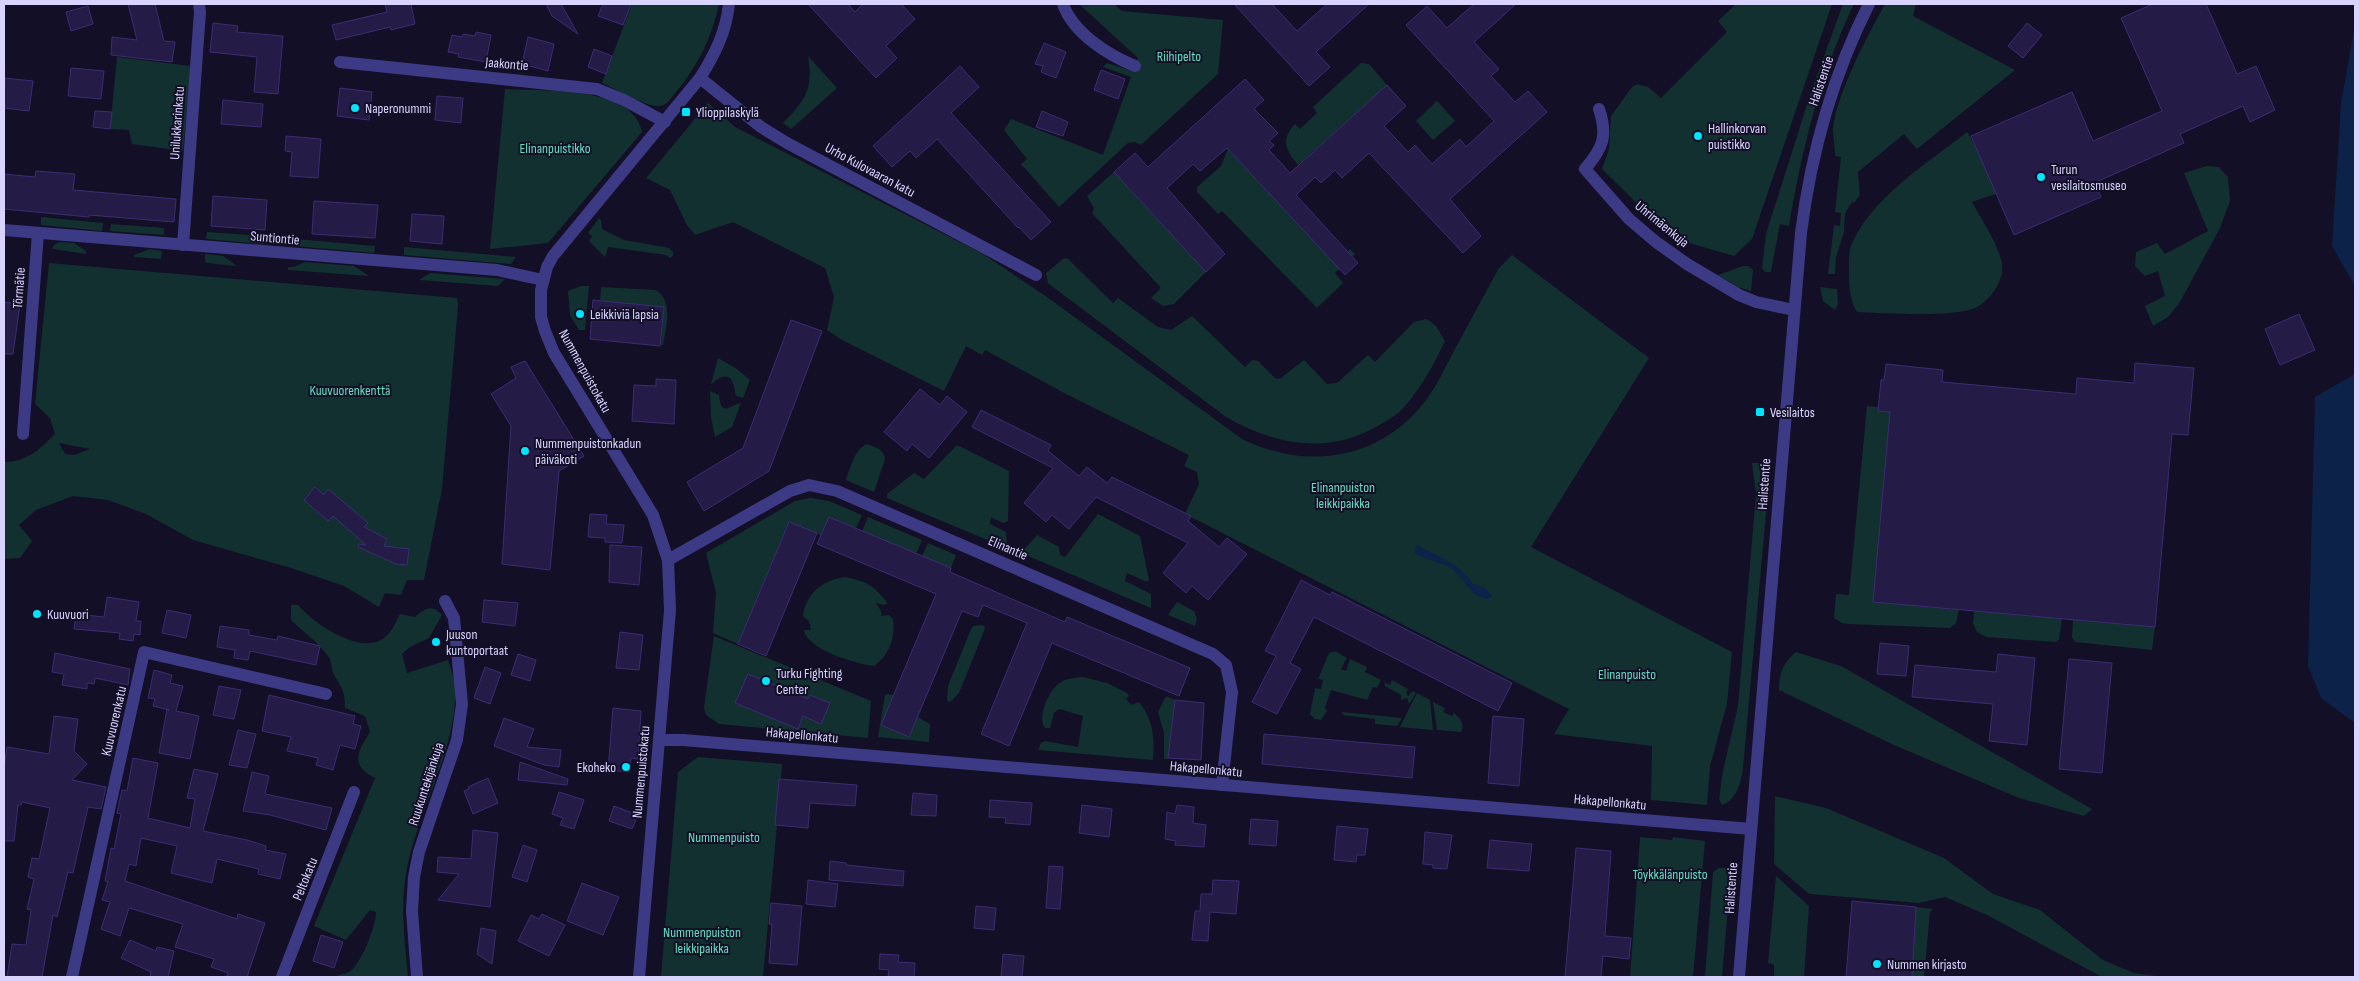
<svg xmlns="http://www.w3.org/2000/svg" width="2359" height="981" font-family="'Sofia Sans Condensed',sans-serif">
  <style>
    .green { fill: #12302f; fill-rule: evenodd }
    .water { fill: #0c2248 }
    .building { fill: #241b47; stroke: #3b2d73 }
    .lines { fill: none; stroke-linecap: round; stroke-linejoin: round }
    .minor { stroke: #3d3a85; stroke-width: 12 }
    .poi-dot { fill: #00e5ff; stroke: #130f26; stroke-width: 2 }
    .labels { text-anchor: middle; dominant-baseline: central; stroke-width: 4; stroke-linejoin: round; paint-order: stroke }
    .park-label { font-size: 14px; fill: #5fe0c0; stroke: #130f26 }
    .street-label { font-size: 14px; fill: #d9d4ff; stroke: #130f26 }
    .poi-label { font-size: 14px; fill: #d9d4ff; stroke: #130f26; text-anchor: start }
  </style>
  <rect width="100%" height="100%" fill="#130f26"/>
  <g class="green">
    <path d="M632 4H719C712 37 698 65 677 91 672 96 668 105 660 106 647 108 614 88 602 83Z"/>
    <polygon points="1079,4 1114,4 1122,11 1223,20 1218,74 1141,145 1135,142 1128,143 1059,207 1021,164 1027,159 1004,130 1011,119 1103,155 1131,77 1103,67 1107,63 1133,71 1138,58"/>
    <polygon points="1736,4 1832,4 1752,239 1734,256 1672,238 1602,169 1609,149 1611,116 1632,87 1638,84 1648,87 1661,98 1727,32 1718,21"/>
    <path d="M1843 4H1854C1820 75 1802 149 1789 226L1780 224 1771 272H1765L1762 268 1766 234 1811 92Z"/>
    <path d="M1885 4H1916L1913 16 2015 70 1917 149 1904 134 1858 172 1860 195 1854 203 1852 202 1845 213 1844 232 1836 257 1835 274H1828L1834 225 1840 226 1841 213 1835 212 1841 157 1835 156C1835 147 1833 138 1833 129 1837 92 1867 37 1885 4Z"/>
    <path d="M808 56 837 88 791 129 783 123C805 101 814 88 808 56Z"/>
    <polygon points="117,57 191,66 183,151 132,144 129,130 110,129"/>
    <path d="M1361 63 1369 64 1387 85 1298 165C1286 150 1280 140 1295 124L1300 129 1317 113 1313 107Z"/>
    <path d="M505 89C541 91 634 85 642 132L548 243 490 249Z"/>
    <polygon points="1437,101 1455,121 1433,140 1416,121"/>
    <path d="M708 103 735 127 983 254 1047 297 1242 439C1307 471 1381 460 1426 400 1437 386 1445 367 1454 351 1469 323 1484 295 1499 268L1512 255 1649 358 1531 547 1732 652 1727 704 1710 766 1707 805 1651 800 1652 746 1554 734 1569 709 1185 514 1199 484 1197 472 1184 466 1189 455 1066 394 985 350 982 355 966 346 944 391 840 339 827 330 834 297 825 268 733 222 695 235 687 225 670 190 646 178Z"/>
    <path d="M1967 132 1984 161 1998 193 1972 202C1981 219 2005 253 2002 272 2000 286 1988 302 1975 308 1950 318 1886 313 1857 312 1850 301 1849 287 1849 275 1849 263 1848 251 1853 241 1876 194 1928 163 1967 132Z"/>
    <polygon points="1228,149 1334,263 1350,249 1355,254 1335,273 1343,283 1317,308 1222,211 1218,214 1197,192 1197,187 1221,166"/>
    <polygon points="2207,166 2219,167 2228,177 2230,201 2220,228 2180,302 2168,317 2153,326 2145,306 2165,296 2158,271 2145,276 2135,266 2136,252 2157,243 2165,254 2208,231 2184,173"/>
    <polygon points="1114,172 1206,272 1174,304 1163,306 1151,298 1161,288 1092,213 1094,208 1087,196"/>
    <polygon points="41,217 103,223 102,231 41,225"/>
    <polygon points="599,218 601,220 602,229 624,240 669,248 673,252 673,256 670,258 666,255 608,247 605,257 589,241 592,236 588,233"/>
    <polygon points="111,224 164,228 164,235 110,231"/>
    <polygon points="207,232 263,236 263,244 206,239"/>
    <polygon points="272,237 375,246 374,253 272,244"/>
    <polygon points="59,242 74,243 86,251 86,254 53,249 53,246"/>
    <polygon points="404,247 516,257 511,264 404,255"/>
    <polygon points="150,249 162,251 161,259 134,257 134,255"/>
    <polygon points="205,254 223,256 237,266 207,263 205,262"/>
    <path d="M1064 258 1068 259 1113 303 1118 298 1158 327 1171 330 1192 316 1245 367 1252 360 1258 361 1276 379 1281 378 1304 360 1327 384 1337 383 1368 355 1375 362 1414 322 1426 319 1430 321 1436 326 1445 341C1434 364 1422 387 1405 406 1398 415 1385 422 1374 428 1324 455 1273 444 1226 417L1053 287 1048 283 1046 273Z"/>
    <polygon points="305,262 354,266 369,276 288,270 288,267 294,267"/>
    <path d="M49 263 457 298 458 306 442 489 424 580H407L401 595 385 593 379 607 344 586 291 568 193 540 146 514 108 500 73 496 36 510 19 525 32 541 20 558 4 559V462C27 462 39 450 55 434L50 418 35 404ZM59 443 90 449 74 455 65 454Z"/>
    <polygon points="1743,266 1748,266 1753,270 1751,291 1738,287 1718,275"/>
    <polygon points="430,273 505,279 498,286 419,280"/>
    <polygon points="581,286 589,286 585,330 579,330 570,315 568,291"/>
    <path d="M601 287 656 290C674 302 666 327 663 345H661L664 307 600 301Z"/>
    <polygon points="1820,287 1837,289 1838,304 1835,310 1823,301"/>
    <path d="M718 358 737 369 750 380 743 398 736 396C734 387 733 372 720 378 716 379 714 383 711 384Z"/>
    <path d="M710 391 719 395C721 418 730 405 741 403L732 427 715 437 711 417Z"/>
    <polygon points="1867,406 1879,407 1878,411 1890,412 1874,602 1959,610 1956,623 1950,628 1849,624 1842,623 1834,618 1836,594 1849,595"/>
    <path d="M868 444C876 448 884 449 885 459L874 492 846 480C850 469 855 447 868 444Z"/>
    <polygon points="957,445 1009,471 1008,521 1003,523 991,517 990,524 1006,532 1007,545 1004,547 887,498 887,494 914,473 924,479"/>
    <path d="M1752 463H1761L1768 491 1743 768C1741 782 1737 800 1722 805L1719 799 1723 771 1738 706 1756 494Z"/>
    <polygon points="811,498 829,501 862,515 856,528 829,517 821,535 789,522 738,644 713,633 716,593 706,553 795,501"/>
    <polygon points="1098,514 1140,536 1149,580 1147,582 1127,573 1125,581 1151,594 1151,608 1021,553 1037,535 1059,547 1060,555 1065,557"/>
    <polygon points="868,517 922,540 916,554 862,531"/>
    <polygon points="928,543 956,555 951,568 922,556"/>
    <path d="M845 577C868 582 874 585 888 604L883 605 876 603 881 611V616L889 615 893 619C895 639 890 654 874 666 857 664 807 650 804 630H811L809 621 803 616C806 593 823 580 845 577Z"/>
    <polygon points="1177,602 1194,611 1197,618 1195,626 1168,615"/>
    <path d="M291 605H298C313 623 357 653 381 640 391 635 395 623 400 614L415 617C425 608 432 604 442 615L429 638 410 647 402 654 407 673 448 660C451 669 455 680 455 690 458 746 415 816 406 874 400 907 405 944 408 977H335C339 974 344 975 349 972 361 965 376 926 376 912L370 910 346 940 314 926 375 778C349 765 358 751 370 732L365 716 345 708C345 691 342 688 334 675 331 669 332 661 328 656 318 642 303 632 291 620Z"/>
    <polygon points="1974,611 2062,619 2059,639 2056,642 1986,637 1977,632 1973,623"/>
    <polygon points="2073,620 2155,627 2152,650 2075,642 2072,637"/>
    <polygon points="982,625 985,627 984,631 959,693 950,702 947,701 948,686 971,629 973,626"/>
    <polygon points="714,636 871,701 868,738 719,724 706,715 704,707"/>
    <polygon points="1335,651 1347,658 1341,669 1346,671 1350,659 1367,667 1365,672 1381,680 1377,688 1373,687 1367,700 1331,690 1325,707 1327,711 1321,720 1315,719 1310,714 1315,688 1321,689 1323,680 1318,679 1329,653"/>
    <path d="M1796 652 1841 666 2092 809 2084 816 2019 798 1894 745 1779 690C1779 673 1783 663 1796 652Z"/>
    <path d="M1083 677 1107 683 1127 693 1129 696 1126 699 1131 705 1139 702C1153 719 1155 738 1153 760L1038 750 1041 743 1045 741 1078 747 1083 716 1059 709 1054 713 1050 728H1045C1037 718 1048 693 1057 685 1064 678 1074 678 1083 677Z"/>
    <polygon points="1392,680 1408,689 1406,693 1408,696 1413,691 1416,693 1409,704 1407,698 1401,700 1401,695 1385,686 1384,682 1390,685"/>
    <polygon points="1417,693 1430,700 1433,730 1400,727"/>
    <polygon points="888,694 894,695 882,725 909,737 918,717 930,724 929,742 878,737 885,695"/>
    <polygon points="1166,696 1175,700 1168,759 1164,759 1164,733 1158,712"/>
    <path d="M1433 702 1445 708 1443 712 1452 716 1454 713C1460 718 1465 725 1461 732L1437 730Z"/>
    <polygon points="1342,712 1402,718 1397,726 1375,724 1375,719 1343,715"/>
    <polygon points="698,757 782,764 781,779 779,780 775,824 777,825 763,977 661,977 678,772"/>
    <polygon points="1775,796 1826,808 1944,858 1993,894 2040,910 2103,960 2134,973 2163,977 2102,977 1987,915 1945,897 1919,903 1809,894 1774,864"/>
    <polygon points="1640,837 1672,840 1673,837 1705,841 1693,977 1630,977"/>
    <polygon points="1719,868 1728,868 1731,871 1722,977 1705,977 1713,872"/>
    <polygon points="1776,876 1809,906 1804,977 1774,977 1774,964 1768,963"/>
    <polygon points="1916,907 1933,909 1930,912 1924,977 1912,977"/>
  </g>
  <g class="water">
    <polygon points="2355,25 2355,286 2332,246 2341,103"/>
    <polygon points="2355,374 2355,723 2321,698 2308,666 2315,397"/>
    <path d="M1417 545C1437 556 1460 564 1473 584L1485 588 1492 596 1488 599C1470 597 1466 580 1453 570 1445 563 1425 559 1414 553Z"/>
  </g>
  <g class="building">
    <polygon points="128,4 155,4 164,41 175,42 172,62 111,55 112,37 137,40"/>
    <polygon points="385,4 411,4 415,24 391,30 390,27 336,40 332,25 387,12"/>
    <polygon points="546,4 561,4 578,34 552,16"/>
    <polygon points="603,4 631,4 623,25 598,16"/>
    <polygon points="808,4 848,4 855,12 863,4 901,4 915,19 886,46 897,58 876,78"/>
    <polygon points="1234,4 1272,4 1297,31 1327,4 1369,4 1316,52 1330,67 1309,86"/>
    <polygon points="1474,4 1516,4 1474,42 1499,69 1491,76 1515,102 1528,91 1547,112 1450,199 1481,236 1463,253 1369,153 1342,178 1335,170 1321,183 1315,177 1296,195 1358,263 1345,275 1227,148 1200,171 1193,164 1167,188 1225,254 1206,272 1114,172 1135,153 1148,167 1245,79 1264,100 1254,109 1278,133 1269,141 1274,145 1269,150 1290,173 1387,85 1406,106 1384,126 1408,152 1415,145 1432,164 1460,139 1466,147 1494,121 1406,25 1427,6 1447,28"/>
    <polygon points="2153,4 2206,4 2237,74 2256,66 2275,110 2250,122 2243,106 2180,134 2184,143 2094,183 2101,197 2014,235 1971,136 2072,92 2093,141 2162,111 2121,18"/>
    <polygon points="88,6 93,24 71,31 66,12"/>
    <polygon points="213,23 238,26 237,32 283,36 278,94 254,92 257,57 210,52"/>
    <polygon points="2027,23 2042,35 2023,58 2008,46"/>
    <polygon points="476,32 491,35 486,62 458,57 459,54 448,52 452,35 462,37 463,34 475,36"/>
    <polygon points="528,37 554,44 548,71 522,64"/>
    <polygon points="1044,43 1066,52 1056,78 1041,72 1043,66 1035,64"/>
    <polygon points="594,49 612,56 606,74 588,67"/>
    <polygon points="960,66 979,87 951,113 1051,222 1031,240 1019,227 1018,228 937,139 916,158 910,151 892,167 873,146"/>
    <polygon points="71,68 104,71 101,99 68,96"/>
    <polygon points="1101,70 1125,79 1118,99 1094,90"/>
    <polygon points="5,78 33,81 29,111 4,108"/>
    <polygon points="340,88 372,92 369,120 337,116"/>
    <polygon points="437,96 463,98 461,123 435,120"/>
    <polygon points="223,100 263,104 261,127 221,124"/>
    <polygon points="95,111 112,112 110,129 93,127"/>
    <polygon points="1042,111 1068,122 1063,136 1036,127"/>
    <polygon points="286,136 321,139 318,178 290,176 292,152 285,151"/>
    <polygon points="36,171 75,174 73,190 176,199 174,222 89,215 89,217 4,209 4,174 35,177"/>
    <polygon points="213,196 267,200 265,230 211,226"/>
    <polygon points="314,201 378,205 375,238 312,234"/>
    <polygon points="412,214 444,216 442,244 410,241"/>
    <polygon points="593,300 664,307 660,346 590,339"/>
    <polygon points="4,302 20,304 13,354 4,354"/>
    <polygon points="2299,314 2315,350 2280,365 2265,329"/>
    <polygon points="791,320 822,331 769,471 704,511 687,482 743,448"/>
    <polygon points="525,361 584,456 559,471 550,570 502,564 511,426 491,394 516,378 511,367"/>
    <polygon points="2135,363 2194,368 2188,435 2172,434 2155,627 1873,602 1890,412 1878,411 1881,380 1884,380 1886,364 1943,370 1942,382 2076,394 2077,378 2134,383"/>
    <polygon points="656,379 676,380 674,424 632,421 634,385 656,386"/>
    <polygon points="920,389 940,405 947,396 967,412 929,458 912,444 907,451 884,432"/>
    <polygon points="981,410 1051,445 1048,451 1079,476 1087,467 1107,483 1112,477 1191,516 1188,521 1219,547 1227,538 1247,554 1208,600 1192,586 1186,593 1163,573 1188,543 1096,497 1069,529 1052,515 1046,522 1024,503 1053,468 972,427"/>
    <polygon points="315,487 324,495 328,489 368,523 364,527 387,539 384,546 409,549 407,565 396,564 358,547 359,544 366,545 333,516 328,521 304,500"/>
    <polygon points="590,514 607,515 606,524 624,525 622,543 605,542 605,538 588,537"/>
    <polygon points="829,517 951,568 950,572 1065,622 1067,617 1190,668 1179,696 1052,643 1009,746 981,734 1027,623 983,605 978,617 962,611 909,737 881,725 936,594 817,544"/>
    <polygon points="789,522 817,533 766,656 738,644"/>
    <polygon points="610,545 642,547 639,585 609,582"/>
    <polygon points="1301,580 1330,595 1332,592 1512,683 1498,711 1314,617 1290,663 1301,669 1277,714 1252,702 1276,656 1265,651"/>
    <polygon points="107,597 139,602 136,621 141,621 140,635 134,634 133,641 119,639 120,633 74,629 76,614 104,617"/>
    <polygon points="484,600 518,603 515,626 482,622"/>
    <polygon points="167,610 191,615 186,638 162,633"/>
    <polygon points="220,626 249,630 249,635 277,640 278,636 320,646 316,665 250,651 248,660 234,658 235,650 217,647"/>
    <polygon points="620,632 643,635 639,670 616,668"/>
    <polygon points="1880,643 1909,646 1906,676 1877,674"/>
    <polygon points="55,653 130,669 128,685 95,678 94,684 87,683 87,689 62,685 64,674 52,672"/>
    <polygon points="518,654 536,660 530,681 511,675"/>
    <polygon points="1998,654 2035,658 2027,745 1989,741 1993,704 1912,697 1915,665 1996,672"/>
    <polygon points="2069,659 2112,663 2102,773 2059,769"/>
    <polygon points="485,667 501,673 490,704 474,698"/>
    <polygon points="154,670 172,675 170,683 183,686 176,711 199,716 190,759 159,753 167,709 169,710 153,706 155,699 148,698"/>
    <polygon points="748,674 808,699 810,695 830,703 821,724 803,716 798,729 735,703"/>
    <polygon points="219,686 241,690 234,719 213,715"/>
    <polygon points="269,695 355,716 353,724 361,726 355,749 340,745 333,770 316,765 318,758 287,751 291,737 262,731"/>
    <polygon points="1175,700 1204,703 1201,760 1168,758"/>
    <polygon points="613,708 641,711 638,759 631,758 630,772 608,770"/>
    <polygon points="54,716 78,719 74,751 87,764 72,780 106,787 101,809 88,807 73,873 68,872 57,917 53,915 42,977 7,977 12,944 26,945 31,910 27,909 34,879 28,877 32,858 39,859 50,808 22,802 21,805 18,805 14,841 4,841 4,768 7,747 49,754"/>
    <polygon points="1493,716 1524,719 1519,786 1488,783"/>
    <polygon points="504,718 534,729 527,747 561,750 559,767 544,765 494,746"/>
    <polygon points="238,730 256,734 247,768 229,765"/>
    <polygon points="1264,734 1415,747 1412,778 1262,764"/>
    <polygon points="133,758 158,763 148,818 190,828 195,799 187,798 194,769 218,774 203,831 247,840 266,846 265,850 286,854 280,879 258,874 259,869 217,859 212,883 171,873 177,846 141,838 136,866 129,864 125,881 237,919 238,914 265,923 247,977 226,977 228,973 211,967 214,959 175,947 183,924 129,908 120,936 101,929 110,902 102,900 108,882 105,881 111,848 114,849 121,814 117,813 122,790 127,791"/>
    <polygon points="520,762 568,779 567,785 518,780"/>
    <polygon points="252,772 269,776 265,794 332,808 326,830 270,815 243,811"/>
    <polygon points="488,778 498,803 473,814 464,791 469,789 468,787"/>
    <polygon points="779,779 857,785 855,806 810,803 808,828 775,825"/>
    <polygon points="559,792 584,800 574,829 560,825 563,818 552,814"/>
    <polygon points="913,793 937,795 936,816 911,815"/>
    <polygon points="990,800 1032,803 1030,825 1005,823 1006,818 989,817"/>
    <polygon points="1082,805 1112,809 1109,837 1079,833"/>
    <polygon points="1177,805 1194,807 1193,823 1206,825 1204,847 1175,845 1176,841 1165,839 1167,812 1175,814"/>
    <polygon points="614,806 638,815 632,829 609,821"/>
    <polygon points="1251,819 1278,821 1276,846 1249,844"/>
    <polygon points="1337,826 1368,829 1365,855 1357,855 1356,862 1334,860"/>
    <polygon points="473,830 498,833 490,907 438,900 459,874 437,872 438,857 471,859"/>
    <polygon points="1425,832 1452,835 1447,869 1433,868 1433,865 1423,864"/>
    <polygon points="1490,840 1532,844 1529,871 1487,868"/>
    <polygon points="523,845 537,850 527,882 512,877"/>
    <polygon points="1576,848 1611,851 1605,936 1631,938 1629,959 1603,956 1601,977 1565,977"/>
    <polygon points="830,861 846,863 846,865 904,871 903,886 829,880"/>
    <polygon points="1049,866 1063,867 1060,909 1046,908"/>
    <polygon points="808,880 838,884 835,907 806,904"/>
    <polygon points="1213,880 1239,881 1236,914 1210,912 1208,941 1192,940 1195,911 1200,911 1201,894 1212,894"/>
    <polygon points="582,883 619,897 603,935 567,921"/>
    <polygon points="1852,901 1916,907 1912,977 1846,977"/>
    <polygon points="771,903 802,906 797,965 769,963 772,924 769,924"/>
    <polygon points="976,906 996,908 994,930 974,928"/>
    <polygon points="542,914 565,925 549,956 518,941 531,915 539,919"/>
    <polygon points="481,928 496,931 492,964 477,954"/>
    <polygon points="321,935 343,942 334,968 313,961"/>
    <polygon points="130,940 156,951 157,947 174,951 168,977 150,977 151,972 121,958"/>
    <polygon points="880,954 899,955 898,962 915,963 914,977 888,977 889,970 879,969"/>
    <polygon points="1003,954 1024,956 1022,977 1001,977"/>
  </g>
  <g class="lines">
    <g class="minor">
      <path d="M1063 4C1073 33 1108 55 1135 66"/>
      <polyline points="340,62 597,89 624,100 665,122"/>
      <polyline points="700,78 761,127 787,143 1036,275"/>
      <path d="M1599 109C1608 136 1603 148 1585 169L1629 219 1656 242 1687 264 1739 295 1756 302 1794 310"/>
      <polyline points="4,230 497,270 543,280"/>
      <polyline points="183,245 200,12 199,4"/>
      <polyline points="23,434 38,233"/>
      <polyline points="668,560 790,491 809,485 837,491 1213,654 1226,665 1232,692 1222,785"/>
      <polyline points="659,740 683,740 1751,829"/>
      <polyline points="72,977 144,652 326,694"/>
      <polyline points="282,977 354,792"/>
      <polyline points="417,977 412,911 414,877 419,852 457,740 462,704 454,618 445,601"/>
      <path d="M639 977 670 610 668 560 653 515 554 353 545 331 541 317V290L547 267 553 256 700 78C715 54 726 32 729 4"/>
      <path d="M1739 977 1801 233C1811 153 1833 75 1869 4"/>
    </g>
  </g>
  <g class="poi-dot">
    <circle cx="355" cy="108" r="5"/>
    <rect x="681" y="107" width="10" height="10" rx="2.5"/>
    <circle cx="1698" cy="136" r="5"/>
    <circle cx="2041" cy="177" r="5"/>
    <circle cx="580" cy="314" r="5"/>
    <rect x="1755" y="407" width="10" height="10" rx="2.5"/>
    <circle cx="525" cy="451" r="5"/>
    <circle cx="37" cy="614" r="5"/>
    <circle cx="436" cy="642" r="5"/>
    <circle cx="766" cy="681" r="5"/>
    <circle cx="626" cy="767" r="5"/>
    <circle cx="1877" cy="964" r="5"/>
  </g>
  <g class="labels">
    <g class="park-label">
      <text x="1179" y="56">Riihipelto</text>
      <text x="555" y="148">Elinanpuistikko</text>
      <text x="350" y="390">Kuuvuorenkenttä</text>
      <text x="1343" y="487">Elinanpuiston<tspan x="1343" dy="16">leikkipaikka</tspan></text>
      <text x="1627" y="674">Elinanpuisto</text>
      <text x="724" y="837">Nummenpuisto</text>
      <text x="1670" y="874">Töykkälänpuisto</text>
      <text x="702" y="932">Nummenpuiston<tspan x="702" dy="16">leikkipaikka</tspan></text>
    </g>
    <g class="street-label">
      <text transform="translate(507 64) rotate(5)">Jaakontie</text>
      <text transform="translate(1821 81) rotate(-71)">Halistentie</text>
      <text transform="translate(177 123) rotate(-86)">Unilukkarinkatu</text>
      <text transform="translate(870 170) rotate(28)">Urho Kulovaaran katu</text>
      <text transform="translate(1662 224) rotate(39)">Uhrimäenkuja</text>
      <text transform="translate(275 238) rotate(5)">Suntiontie</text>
      <text transform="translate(19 288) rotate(-86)">Törmätie</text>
      <text transform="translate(585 371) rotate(61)">Nummenpuistokatu</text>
      <text transform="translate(1764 484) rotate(-86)">Halistentie</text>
      <text transform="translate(1008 548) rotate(23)">Elinantie</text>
      <text transform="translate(114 721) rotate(-77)">Kuuvuorenkatu</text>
      <text transform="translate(802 735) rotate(5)">Hakapellonkatu</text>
      <text transform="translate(1206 769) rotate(5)">Hakapellonkatu</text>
      <text transform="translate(641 772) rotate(-85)">Nummenpuistokatu</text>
      <text transform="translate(426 784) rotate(-72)">Ruukuntekijänkuja</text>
      <text transform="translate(1610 802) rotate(5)">Hakapellonkatu</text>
      <text transform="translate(305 879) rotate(-68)">Peltokatu</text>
      <text transform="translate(1731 888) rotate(-86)">Halistentie</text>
    </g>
    <g class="poi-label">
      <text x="365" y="108">Naperonummi</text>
      <text x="696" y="112">Ylioppilaskylä</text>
      <text x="1708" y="128">Hallinkorvan<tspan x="1708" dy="16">puistikko</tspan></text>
      <text x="2051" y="169">Turun<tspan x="2051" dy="16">vesilaitosmuseo</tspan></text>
      <text x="590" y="314">Leikkiviä lapsia</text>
      <text x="1770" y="412">Vesilaitos</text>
      <text x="535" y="443">Nummenpuistonkadun<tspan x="535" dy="16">päiväkoti</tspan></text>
      <text x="47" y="614">Kuuvuori</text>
      <text x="446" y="634">Juuson<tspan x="446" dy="16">kuntoportaat</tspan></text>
      <text x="776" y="673">Turku Fighting<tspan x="776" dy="16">Center</tspan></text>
      <text x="616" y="767" text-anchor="end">Ekoheko</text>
      <text x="1887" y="964">Nummen kirjasto</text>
    </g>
  </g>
  <rect width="2359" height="981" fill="none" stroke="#d9d4ff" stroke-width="10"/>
</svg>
